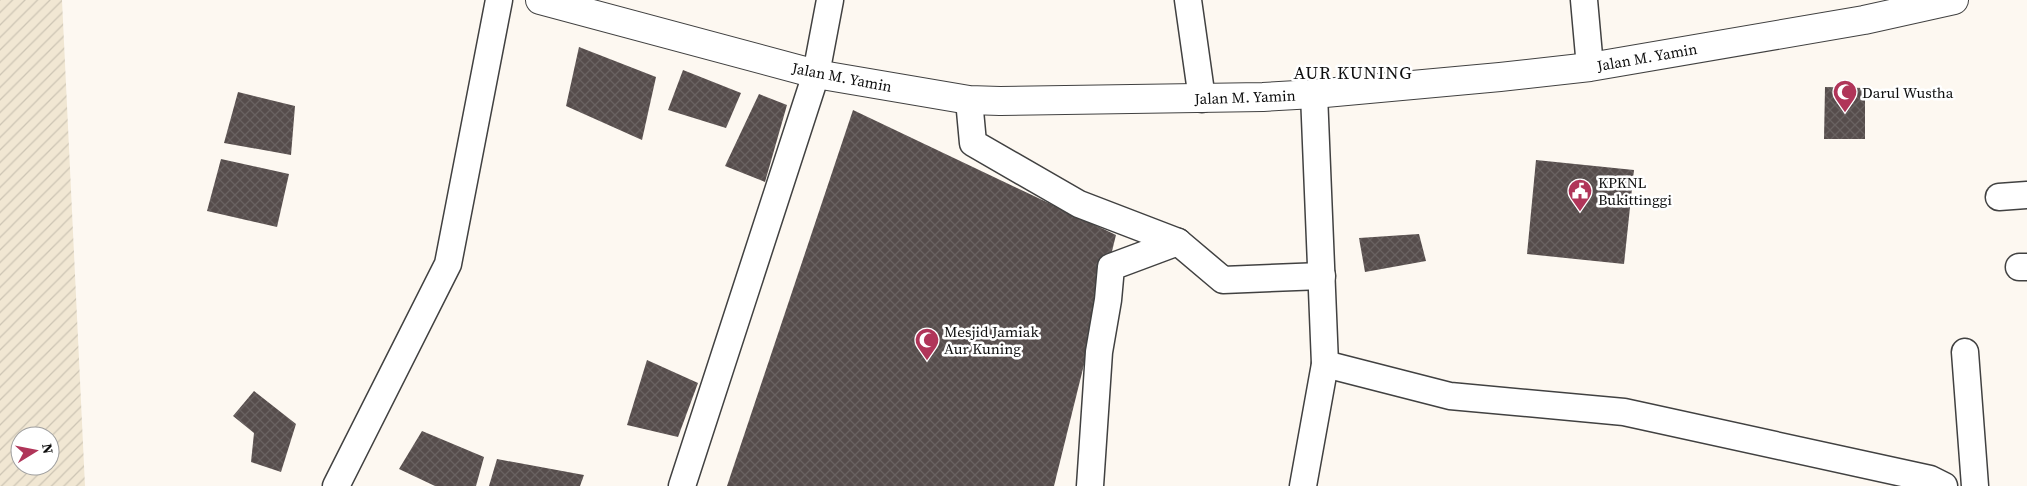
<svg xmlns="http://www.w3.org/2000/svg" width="2027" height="486" font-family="'Source Serif 4',serif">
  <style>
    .farmland { fill: url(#farmland-furrows); fill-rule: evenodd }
    .building { fill: url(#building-cross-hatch) }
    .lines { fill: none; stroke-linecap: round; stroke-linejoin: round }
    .minor-casing { stroke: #414141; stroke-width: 29 }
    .tertiary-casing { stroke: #414141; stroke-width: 30 }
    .minor { stroke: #fff; stroke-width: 26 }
    .tertiary { stroke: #fff; stroke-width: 28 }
    .labels { text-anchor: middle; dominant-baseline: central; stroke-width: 5; stroke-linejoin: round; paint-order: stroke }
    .street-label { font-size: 15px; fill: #0e0e0e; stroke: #fff }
    .poi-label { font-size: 15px; fill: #0e0e0e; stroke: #fff; text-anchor: start }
    .quarter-label { font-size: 18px; letter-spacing: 1px; fill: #0e0e0e; stroke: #fff }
  </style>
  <defs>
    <pattern id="farmland-furrows" width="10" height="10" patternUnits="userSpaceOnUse" patternTransform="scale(1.25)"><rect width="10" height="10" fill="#f1e7d3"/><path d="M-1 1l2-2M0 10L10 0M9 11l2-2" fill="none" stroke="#cdc5b4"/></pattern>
    <pattern id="building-cross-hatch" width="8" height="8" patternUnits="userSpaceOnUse" patternTransform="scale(1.25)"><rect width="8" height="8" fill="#564d4c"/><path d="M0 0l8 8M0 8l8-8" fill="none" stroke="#696261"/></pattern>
  </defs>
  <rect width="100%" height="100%" fill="#fdf8f1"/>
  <path class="farmland" d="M0 0H62L85 486H0ZM20 436H50V466H20Z"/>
  <g class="building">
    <polygon points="579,47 656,77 642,140 566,106"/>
    <polygon points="683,70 741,93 726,128 668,110"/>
    <polygon points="1825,87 1865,88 1865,139 1824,139"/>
    <polygon points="238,92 295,106 291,155 224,143"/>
    <polygon points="759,94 787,105 765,182 725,166"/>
    <polygon points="853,110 1116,235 1054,486 727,486"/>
    <polygon points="221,159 289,174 277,227 207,211"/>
    <polygon points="1536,160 1634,170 1624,264 1527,254"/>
    <polygon points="1419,234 1426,261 1365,272 1359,238"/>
    <polygon points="647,360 698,383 678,437 627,425"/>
    <polygon points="254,391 296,424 281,472 251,462 254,433 233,416"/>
    <polygon points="422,431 484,457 476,486 435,486 399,469"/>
    <polygon points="497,459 584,475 580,486 489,486"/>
  </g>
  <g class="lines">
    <defs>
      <g id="minor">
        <polyline points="1188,0 1202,99"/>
        <polyline points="1584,0 1590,67"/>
        <polyline points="969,100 973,143 1079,204 1178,242"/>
        <polyline points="1999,197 2027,195"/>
        <polyline points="2019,267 2027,267"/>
        <polyline points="1965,352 1975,486"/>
        <polyline points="1325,364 1450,396 1624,412 1930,479 1944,486"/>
        <polyline points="336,486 448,264 499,0"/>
        <polyline points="682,486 816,74 830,0"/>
        <polyline points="1090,486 1099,352 1108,300 1111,267 1178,242 1223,280 1322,276"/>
        <polyline points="1303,486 1325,364 1314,94"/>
      </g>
      <polyline id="tertiary" points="540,0 816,74 969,100 1000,101 1263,97 1314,94 1500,77 1590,67 1864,20 1954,0"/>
    </defs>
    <use href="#minor" class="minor-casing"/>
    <use href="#tertiary" class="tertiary-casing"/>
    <use href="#minor" class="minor"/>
    <use href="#tertiary" class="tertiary"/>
  </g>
  <defs>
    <symbol id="mosque-pin" viewBox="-11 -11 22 30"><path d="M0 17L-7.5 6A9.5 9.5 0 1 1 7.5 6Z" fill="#b03559" stroke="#fff"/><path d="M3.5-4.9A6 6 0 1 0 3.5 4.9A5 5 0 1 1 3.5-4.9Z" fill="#fff"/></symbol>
    <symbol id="civic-pin" viewBox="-11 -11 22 30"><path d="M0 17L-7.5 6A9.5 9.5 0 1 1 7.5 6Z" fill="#b03559" stroke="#fff"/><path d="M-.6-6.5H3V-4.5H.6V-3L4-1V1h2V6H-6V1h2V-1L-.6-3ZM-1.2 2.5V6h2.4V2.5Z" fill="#fff"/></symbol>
  </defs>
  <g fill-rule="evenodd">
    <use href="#mosque-pin" x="1831" y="78" width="28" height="38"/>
    <use href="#civic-pin" x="1566" y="177" width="28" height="38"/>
    <use href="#mosque-pin" x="913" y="326" width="28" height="38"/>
  </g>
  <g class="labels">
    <g class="street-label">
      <text transform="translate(1647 57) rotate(-10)">Jalan M. Yamin</text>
      <text transform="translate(842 77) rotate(11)">Jalan M. Yamin</text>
      <text transform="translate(1245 97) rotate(-2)">Jalan M. Yamin</text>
    </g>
    <g class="poi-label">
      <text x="1862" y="92">Darul Wustha</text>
      <text x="1598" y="182">KPKNL<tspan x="1598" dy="17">Bukittinggi</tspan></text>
      <text x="944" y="331">Mesjid Jamiak<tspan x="944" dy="17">Aur Kuning</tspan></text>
    </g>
    <g class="quarter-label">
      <text x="1353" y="72">AUR KUNING</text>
    </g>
  </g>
  <g transform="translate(35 451) rotate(80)"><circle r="24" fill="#ffffff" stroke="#9f9f9f"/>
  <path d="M0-4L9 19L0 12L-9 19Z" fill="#b03559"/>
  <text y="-8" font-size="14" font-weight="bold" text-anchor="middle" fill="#0e0e0e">N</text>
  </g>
</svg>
